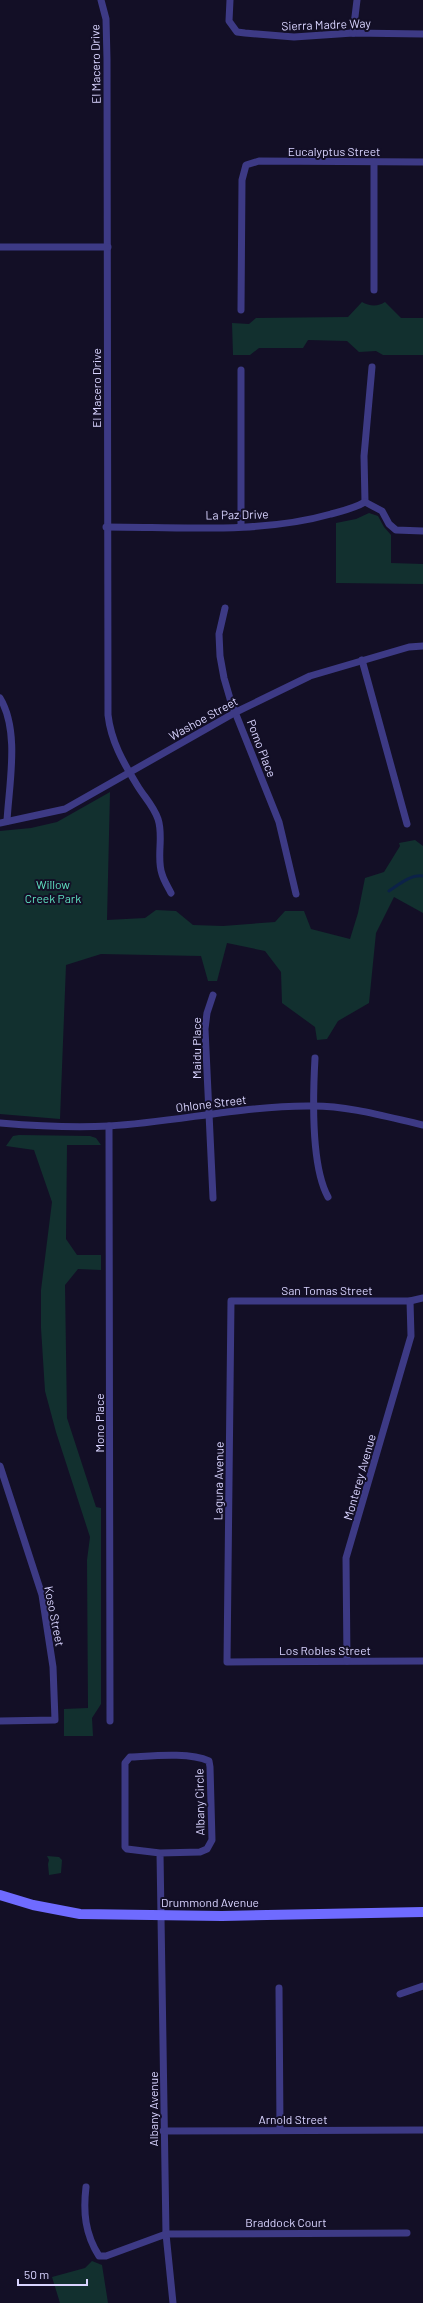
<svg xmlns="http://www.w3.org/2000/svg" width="423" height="2303" font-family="Barlow,sans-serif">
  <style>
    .green { fill: #12302f }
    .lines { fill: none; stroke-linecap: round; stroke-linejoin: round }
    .stream { stroke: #0c2248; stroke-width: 3 }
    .street { stroke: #3d3a85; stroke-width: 7 }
    .secondary { stroke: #6f6bff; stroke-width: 10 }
    .labels { text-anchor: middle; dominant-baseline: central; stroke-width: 4; stroke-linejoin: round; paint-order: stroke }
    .street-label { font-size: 12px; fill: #d9d4ff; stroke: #130f26 }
    .park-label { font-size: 12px; fill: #5fe0c0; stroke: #130f26 }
  </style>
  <rect width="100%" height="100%" fill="#130f26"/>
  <g class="green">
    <path d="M362 302C369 306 378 307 385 302L401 318H423V355H383L376 351 359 352 347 341 308 340 303 348H259L250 355H233L232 323 249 324 256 318 348 317Z"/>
    <polygon points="369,513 378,516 384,527 391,535 391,563 423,564 423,584 336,583 336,523 356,519"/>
    <polygon points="110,792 107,920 145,918 156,910 176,911 193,925 223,926 275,922 285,911 304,911 311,929 350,939 358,913 365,878 384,872 400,846 399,843 415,840 423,846 423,913 394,897 376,933 369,1003 338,1021 327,1039 317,1040 315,1027 282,1003 281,972 265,951 227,943 217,981 208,981 201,956 101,954 66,965 60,1119 0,1114 0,831 31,828 57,822"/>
    <polygon points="19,1135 90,1136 96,1138 101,1145 67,1145 66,1239 77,1255 101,1255 101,1270 78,1269 65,1285 67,1418 96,1507 101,1508 101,1704 92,1718 93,1736 64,1736 64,1709 88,1708 87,1560 90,1537 56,1432 45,1391 41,1328 41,1290 52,1202 34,1150 6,1146 13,1136"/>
    <polygon points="47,1856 59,1857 62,1860 61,1873 49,1875 48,1864 49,1860"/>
    <polygon points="92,2261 102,2265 108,2303 60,2303 52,2277 85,2268"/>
  </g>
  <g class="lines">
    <path class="stream" d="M389 891C398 885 411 874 423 876"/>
    <g class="street">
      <path d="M101 0 106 19 107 59 108 715C111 741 123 762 137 785 144 797 153 805 158 819 164 837 156 857 162 874 164 881 168 887 171 893"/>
      <polyline points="230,0 229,21 237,32 245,33 294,37 353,33 423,34"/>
      <polyline points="353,33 357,0"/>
      <polyline points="374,162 374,290"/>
      <polyline points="0,247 108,247"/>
      <polyline points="241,310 242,180 246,165 259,161 423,162"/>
      <polyline points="365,502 364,456 372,367"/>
      <polyline points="365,502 382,511 389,524 396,530 423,531"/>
      <polyline points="241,526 241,370"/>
      <path d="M106 527C179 527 261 534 331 514 343 511 355 508 365 502"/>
      <polyline points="225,608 219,634 220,656 224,678 231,702 279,822 296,894"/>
      <polyline points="362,660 407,824"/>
      <path d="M0 698C20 731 9 784 7 821"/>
      <polyline points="0,823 65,809 236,712 310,676 409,647 423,646"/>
      <polyline points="213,995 207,1013 205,1029 213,1198"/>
      <path d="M315 1058C313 1094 311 1166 328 1197"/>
      <path d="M0 1123C36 1126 72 1128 109 1126 177 1122 245 1105 313 1106 350 1106 387 1117 423 1125"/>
      <polyline points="109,1126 110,1721"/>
      <polyline points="423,1298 410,1301 231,1301 227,1662 423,1661"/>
      <polyline points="0,1466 42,1595 53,1667 55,1720 0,1721"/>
      <polyline points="347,1661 346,1558 411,1336 410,1301"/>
      <path d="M160 1853 127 1849 125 1847V1763L130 1757C152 1756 189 1752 209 1761L210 1767 212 1840 207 1849 200 1852 160 1853 166 2234 173 2303"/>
      <polyline points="279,1988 280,2130"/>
      <polyline points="400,1994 423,1986"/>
      <polyline points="163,2131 423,2130"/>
      <path d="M86 2187C83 2212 85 2234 99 2256H106L166 2234 407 2233"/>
    </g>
    <polyline class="secondary" points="0,1895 33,1905 80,1914 222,1916 423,1912"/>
  </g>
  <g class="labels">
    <g class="street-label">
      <text transform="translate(326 24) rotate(-2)">Sierra Madre Way</text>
      <text transform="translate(95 64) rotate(-91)">El Macero Drive</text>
      <text x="334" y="151">Eucalyptus Street</text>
      <text transform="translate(96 388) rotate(-90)">El Macero Drive</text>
      <text transform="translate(237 514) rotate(-1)">La Paz Drive</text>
      <text transform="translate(203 718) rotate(-29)">Washoe Street</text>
      <text transform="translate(262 748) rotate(69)">Pomo Place</text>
      <text transform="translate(196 1048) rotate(-90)">Maidu Place</text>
      <text transform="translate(211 1103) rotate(-7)">Ohlone Street</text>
      <text x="327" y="1290">San Tomas Street</text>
      <text transform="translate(99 1423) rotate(-90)">Mono Place</text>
      <text transform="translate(359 1477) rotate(-74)">Monterey Avenue</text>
      <text transform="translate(218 1481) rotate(-89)">Laguna Avenue</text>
      <text transform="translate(55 1616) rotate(79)">Koso Street</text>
      <text x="325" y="1650">Los Robles Street</text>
      <text transform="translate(199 1802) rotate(-91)">Albany Circle</text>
      <text x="210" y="1902">Drummond Avenue</text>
      <text transform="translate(153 2109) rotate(-90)">Albany Avenue</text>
      <text x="293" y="2119">Arnold Street</text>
      <text x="286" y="2222">Braddock Court</text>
    </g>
    <g class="park-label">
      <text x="53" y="884">Willow<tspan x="53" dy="14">Creek Park</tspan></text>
    </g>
  </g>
  <path d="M18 2279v6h69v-6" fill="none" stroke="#d9d4ff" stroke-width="2"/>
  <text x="24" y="2279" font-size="12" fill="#d9d4ff" stroke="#130f26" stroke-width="3" paint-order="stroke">50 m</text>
</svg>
